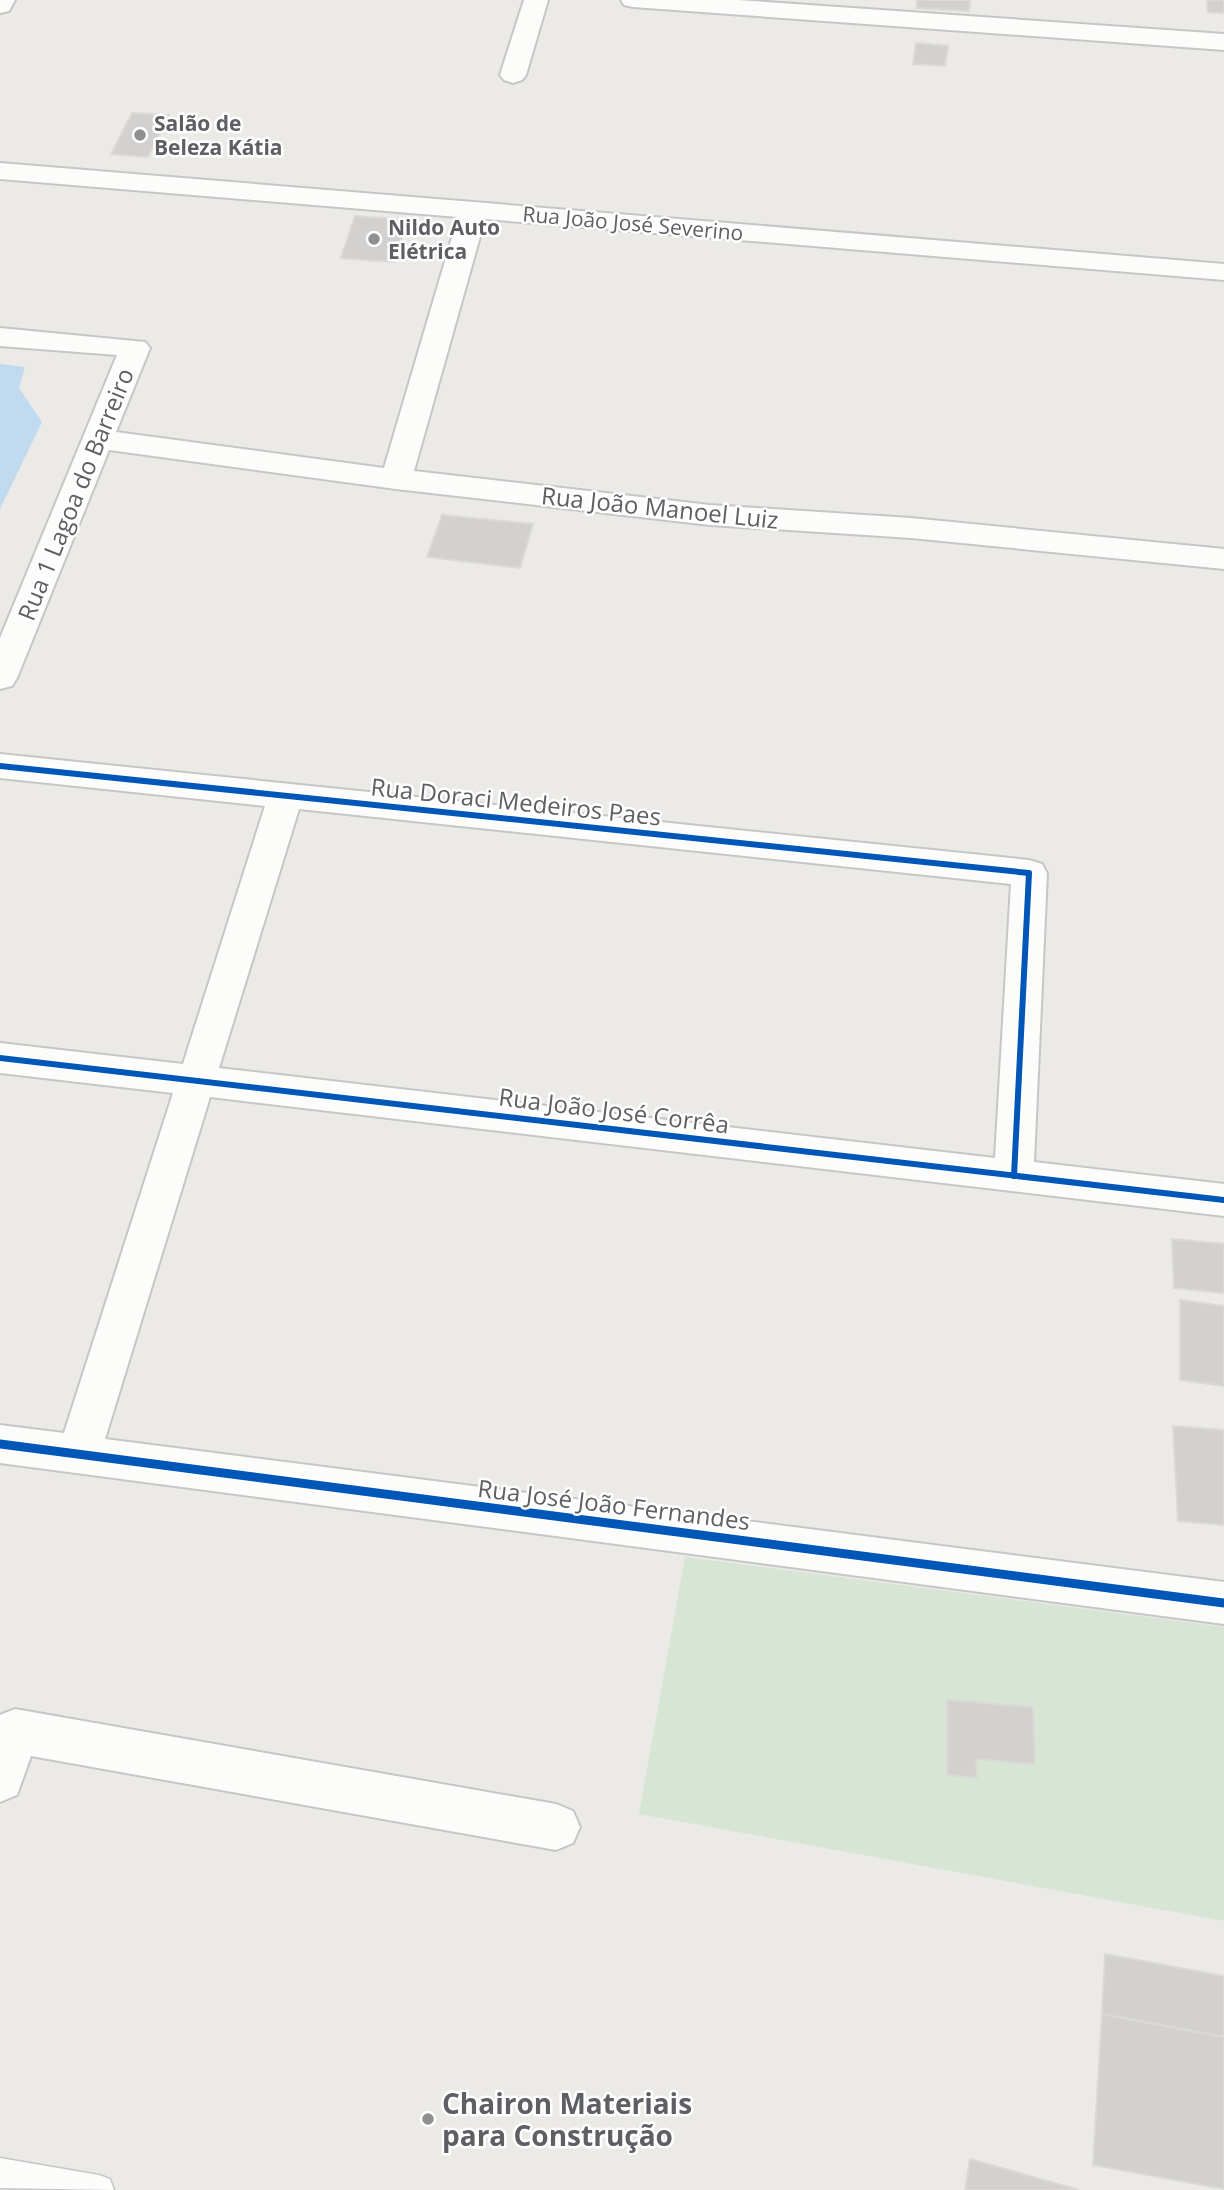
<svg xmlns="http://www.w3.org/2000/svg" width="1224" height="2190" font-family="'Open Sans',sans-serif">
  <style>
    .green { fill: #d6e5d4 }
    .water { fill: #c0daf0 }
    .building { fill: #d2d1cf; stroke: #dad9d6; stroke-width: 2 }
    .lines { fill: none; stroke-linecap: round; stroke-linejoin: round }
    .service-casing { stroke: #c6c6c6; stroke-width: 3 }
    .minor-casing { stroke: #c6c6c6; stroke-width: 4 }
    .service { fill: #fcfcfb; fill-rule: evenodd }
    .minor { fill: #fcfcfb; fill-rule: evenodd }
    .cycleway-far1-casing { stroke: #fff; stroke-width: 10 }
    .cycleway-casing { stroke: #fff; stroke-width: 13 }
    .cycleway-far1 { stroke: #0057b8; stroke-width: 6 }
    .cycleway { stroke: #0057b8; stroke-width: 9 }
    .poi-dot { fill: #8f9091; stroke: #fff; stroke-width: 2.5 }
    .labels { text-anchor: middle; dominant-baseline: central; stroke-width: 5; stroke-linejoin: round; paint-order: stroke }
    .far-poi-label { font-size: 21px; font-weight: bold; fill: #5d5f63; stroke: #fff; text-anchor: start }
    .far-street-label { font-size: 21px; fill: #5d5f63; stroke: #fff }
    .street-label { font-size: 24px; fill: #5d5f63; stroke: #fff }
    .near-poi-label { font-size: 28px; font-weight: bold; fill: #5d5f63; stroke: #fff; text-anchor: start }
  </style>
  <rect width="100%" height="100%" fill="#ebeae7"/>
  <polygon class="green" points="685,1557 1224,1627 1224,1921 639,1814"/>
  <polygon class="water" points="0,364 25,367 19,388 42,422 0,509"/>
  <g class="building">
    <polygon points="917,0 970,0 969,11 917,8"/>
    <polygon points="1207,0 1224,0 1224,13 1208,12"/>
    <polygon points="916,43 948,46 945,66 913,64"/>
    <polygon points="132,113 169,115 148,157 111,154"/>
    <polygon points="355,216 407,220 394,262 341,258"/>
    <polygon points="442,515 533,524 520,568 427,557"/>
    <polygon points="1172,1239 1224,1244 1224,1293 1174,1288"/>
    <polygon points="1180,1300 1224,1306 1224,1386 1180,1380"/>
    <polygon points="1173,1426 1224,1430 1224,1525 1178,1521"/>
    <polygon points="947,1700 1033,1707 1035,1764 976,1759 977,1778 947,1775"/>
    <polygon points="1105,1954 1224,1976 1224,2037 1102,2014"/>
    <polygon points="1102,2014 1224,2037 1224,2189 1093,2165"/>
    <polygon points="970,2159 1079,2190 965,2190"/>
  </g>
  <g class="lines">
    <defs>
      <polygon id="service" points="0,2158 99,2175 110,2179 114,2190 0,2188"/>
      <g id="minor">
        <polygon points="0,0 15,0 9,11 0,13"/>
        <polygon points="524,0 548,0 526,75 522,80 513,83 504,80 500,75"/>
        <polygon points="621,0 738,0 1224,34 1224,50 633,7 624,5"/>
        <polygon points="0,163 1224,264 1224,280 485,219 414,471 710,505 911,518 1224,549 1224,569 911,538 710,525 396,489 109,450 17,678 12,686 0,689 0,638 117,355 0,346 0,328 145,342 150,348 116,432 384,468 458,217 0,179"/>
        <path d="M0 754 1029 860 1042 864 1047 873 1034 1162 1224 1184V1216L210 1097 105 1439 1224 1582V1624L0 1463V1425L64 1433 173 1093 0 1073V1043L183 1064 265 806 0 778ZM299 809 1011 884 995 1158 219 1068Z"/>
        <polygon points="15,1709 556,1804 573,1811 580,1827 573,1843 556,1850 31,1756 17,1795 0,1802 0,1715"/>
      </g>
    </defs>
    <use href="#service" class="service-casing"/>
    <use href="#minor" class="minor-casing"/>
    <use href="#service" class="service"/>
    <use href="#minor" class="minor"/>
    <defs>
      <g id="cycleway-far1">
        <polyline points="0,766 1029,873 1014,1176"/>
        <polyline points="0,1058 1224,1200"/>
      </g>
      <polyline id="cycleway" points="0,1444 1224,1603"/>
    </defs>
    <use href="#cycleway-far1" class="cycleway-far1-casing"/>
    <use href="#cycleway" class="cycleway-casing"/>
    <use href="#cycleway-far1" class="cycleway-far1"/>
    <use href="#cycleway" class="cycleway"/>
  </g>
  <g class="poi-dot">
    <circle cx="140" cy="135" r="7"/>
    <circle cx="374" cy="239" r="7"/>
    <circle cx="428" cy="2119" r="7"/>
  </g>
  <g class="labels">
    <g class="far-poi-label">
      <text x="154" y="123">Salão de<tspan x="154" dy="24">Beleza Kátia</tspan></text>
      <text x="388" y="227">Nildo Auto<tspan x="388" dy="24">Elétrica</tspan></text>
    </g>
    <g class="far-street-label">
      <text transform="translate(633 223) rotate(5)">Rua João José Severino</text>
    </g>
    <g class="street-label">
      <text transform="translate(75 494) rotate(-68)">Rua 1 Lagoa do Barreiro</text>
      <text transform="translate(660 507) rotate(6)">Rua João Manoel Luiz</text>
      <text transform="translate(516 801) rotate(6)">Rua Doraci Medeiros Paes</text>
      <text transform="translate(614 1110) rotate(7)">Rua João José Corrêa</text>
      <text transform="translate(614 1504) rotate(7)">Rua José João Fernandes</text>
    </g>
    <g class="near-poi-label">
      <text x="442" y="2103">Chairon Materiais<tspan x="442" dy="32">para Construção</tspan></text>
    </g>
  </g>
</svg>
